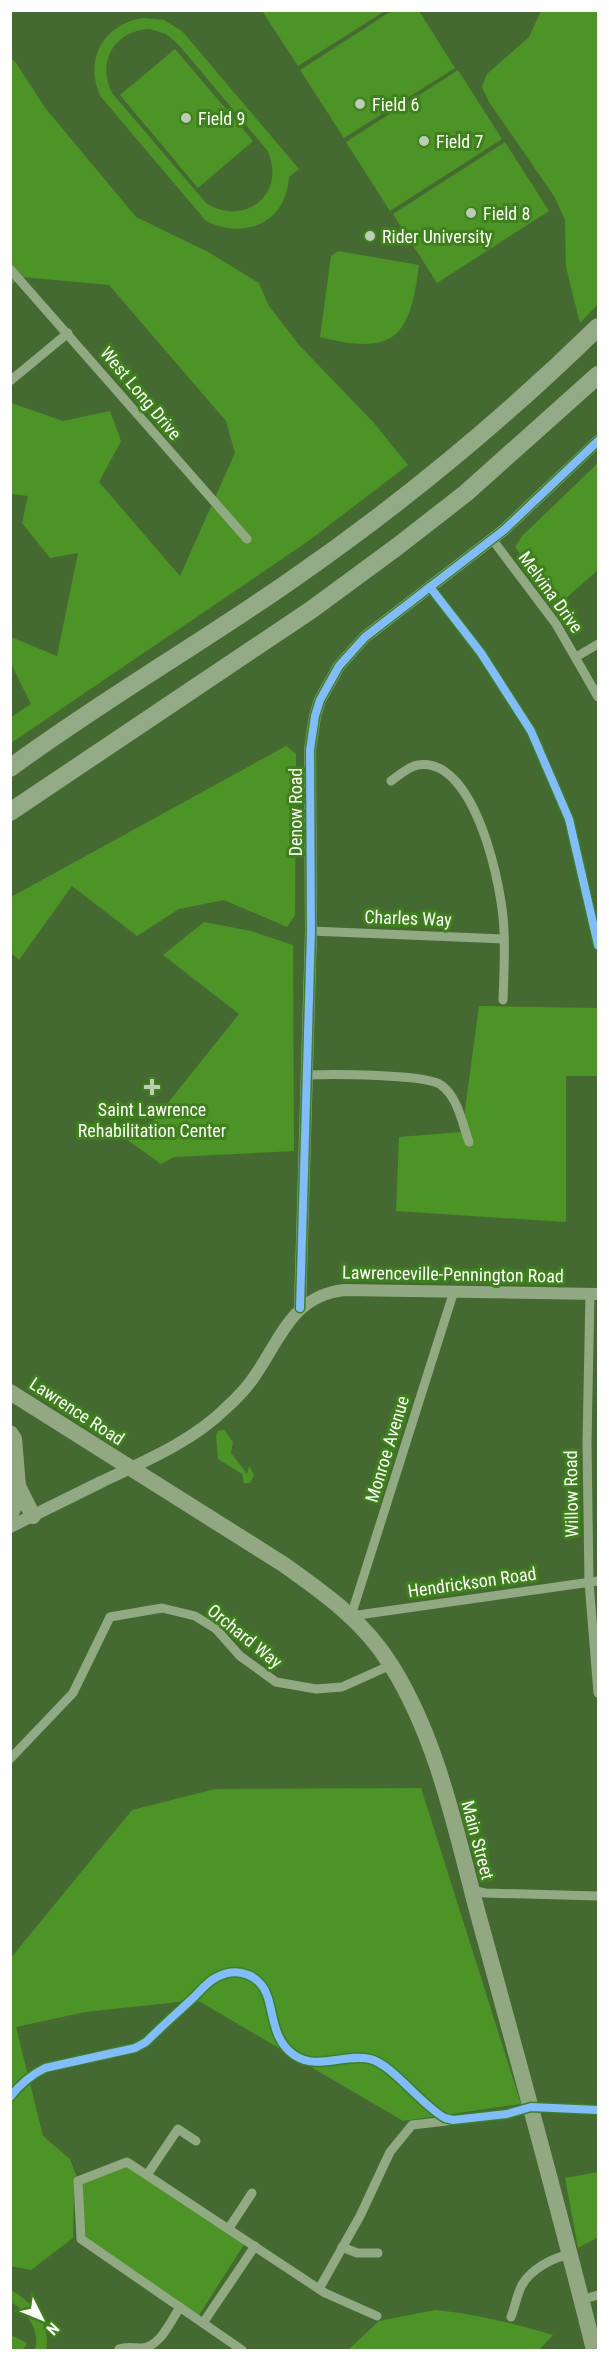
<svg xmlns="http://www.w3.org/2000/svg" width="609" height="2361" font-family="'Roboto Condensed',sans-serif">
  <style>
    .green { fill: #4c9425; fill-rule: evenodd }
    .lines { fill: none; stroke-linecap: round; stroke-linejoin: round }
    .minor { stroke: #91aa83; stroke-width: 9 }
    .tertiary { stroke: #91aa83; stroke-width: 12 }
    .trunk { stroke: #91a883; stroke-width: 16 }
    .motorway { stroke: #92aa85; stroke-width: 18 }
    .cycleway-casing { stroke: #3d811a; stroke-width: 11 }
    .cycleway { stroke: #80bcff; stroke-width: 8 }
    .poi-dot { fill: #becbb7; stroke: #3d811a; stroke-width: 2 }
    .labels { text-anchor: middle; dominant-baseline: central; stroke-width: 6; stroke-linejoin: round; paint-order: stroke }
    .poi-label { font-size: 18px; fill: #fff; stroke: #3d811a; text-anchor: start }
    .street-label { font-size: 18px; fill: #fff; stroke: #3d811a }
  </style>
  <rect width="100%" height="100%" fill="#456a31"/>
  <g class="green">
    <polygon points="393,10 419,11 455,68 344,138 300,70"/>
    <polygon points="262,11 385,11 298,66"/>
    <polygon points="541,11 598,11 598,304 580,323 566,267 565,220 554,196 489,102 482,87 487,74 529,37"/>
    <path d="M143 18 164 20 182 31 299 169 289 177C286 223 245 240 206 221L101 97C83 61 103 24 143 18ZM150 29 166 34 178 44 267 150C288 193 245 228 206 203L112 93C96 62 115 30 150 29Z"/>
    <polygon points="175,49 253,141 198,188 120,95"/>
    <polygon points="11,58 16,63 46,109 136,217 208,252 259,283 269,306 299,345 374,423 408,465 307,542 11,743 10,718 31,704 11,664 11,637 57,656 78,553 50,558 22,523 28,496 11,494 11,403 63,421 110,411 121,441 99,482 180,576 235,453 226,421 109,285 22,277 11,285"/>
    <polygon points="458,70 502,139 390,211 346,142"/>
    <polygon points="505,142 549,211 437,283 393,214"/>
    <path d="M338 251 419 265C410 337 395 356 320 337L331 256Z"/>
    <polygon points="598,463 598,570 557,606 515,547 522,536"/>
    <polygon points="286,746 296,754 295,915 287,927 224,900 179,909 137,936 72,886 19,960 11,953 11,897"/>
    <polygon points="204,922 251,931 293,945 294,1151 174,1157 161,1164 119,1134 151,1124 239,1014 163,955"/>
    <polygon points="479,1006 598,1008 598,1076 566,1076 566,1222 396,1211 399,1137 462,1132"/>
    <polygon points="224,1430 233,1442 231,1453 247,1474 249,1466 254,1475 250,1483 244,1483 242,1474 218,1459 216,1435 218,1431"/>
    <polygon points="421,1788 521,2104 403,2121 197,2000 85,2012 16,2027 43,2136 70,2159 78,2181 74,2193 73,2238 31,2270 11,2266 10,1959 132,1810 215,1789"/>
    <polygon points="127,2166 245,2243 199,2315 84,2236 82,2184"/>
    <polygon points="598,2172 598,2237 578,2248 565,2178"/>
    <path d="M11 2290C31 2301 52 2325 46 2350H35C41 2332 26 2310 11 2302Z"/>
    <path d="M435 2310C476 2314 513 2323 553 2335L539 2350H348L379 2321Z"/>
    <polygon points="11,2335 27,2343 23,2350 11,2350"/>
  </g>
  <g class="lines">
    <g class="minor">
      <polyline points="10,269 247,539"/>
      <polyline points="10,381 68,333"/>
      <polyline points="492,539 556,624 598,697"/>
      <polyline points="576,657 598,644"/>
      <path d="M391 781C398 776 409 766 418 765 476 756 503 890 504 931 505 954 504 977 503 1000"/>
      <polyline points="311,931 504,939"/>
      <path d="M308 1075C330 1074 427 1074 441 1085 458 1097 462 1123 469 1142"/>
      <polyline points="454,1291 351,1616 598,1581"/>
      <polyline points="590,1293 587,1443 589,1582 598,1693"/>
      <polyline points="10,1759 73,1693 110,1617 162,1608 195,1616 216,1629 240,1656 276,1682 316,1689 342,1687 391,1665"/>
      <polyline points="472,1890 485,1893 598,1896"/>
      <polyline points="147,2175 178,2129 196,2141"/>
      <polyline points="229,2228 252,2193"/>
      <polyline points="342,2247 357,2253 378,2253"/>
      <polyline points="319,2289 360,2216 390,2152 412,2125 507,2114 531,2107 598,2110"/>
      <polyline points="581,2300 598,2295"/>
      <path d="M511 2317C515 2307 517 2294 522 2285 530 2270 553 2257 569 2255"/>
      <polyline points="203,2323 255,2246"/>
      <path d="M119 2349C127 2346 134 2348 142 2348 160 2347 171 2321 180 2307"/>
      <polyline points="242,2350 81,2239 78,2181 127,2162 325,2293 377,2316"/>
    </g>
    <g class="tertiary">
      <polyline points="300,1308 311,931 310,750 315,716 320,700 339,666 365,637 504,530 598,441"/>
      <path d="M10 1527C40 1512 71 1497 101 1482 143 1462 192 1442 226 1408 237 1398 248 1387 256 1374 282 1336 293 1296 344 1290L598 1294"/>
    </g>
    <g class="trunk">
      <path d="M10 1392 283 1564C324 1593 364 1621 391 1665 440 1743 457 1838 481 1925 520 2067 559 2208 594 2350"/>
      <polyline points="10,1433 14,1439 18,1486 33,1516"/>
      <polyline points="10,1516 17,1498 18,1487"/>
    </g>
    <g class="motorway">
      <path d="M10 768C101 701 198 645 290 581 400 505 503 420 598 327"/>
      <polyline points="10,812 311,610 398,546 466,493 598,375"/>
    </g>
    <defs>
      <g id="cycleway">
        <polyline points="430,587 481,653 531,731 569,819 598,945"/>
        <polyline points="300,1308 311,931 310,750 315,716 320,700 339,666 365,637 504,530 598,441"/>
        <path d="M10 2097C20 2084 31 2075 45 2068L135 2048 146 2042C161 2027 177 2013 193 1998 200 1991 208 1981 217 1977 238 1966 261 1975 268 1998 274 2018 274 2041 294 2055 317 2071 345 2053 370 2059 392 2064 422 2106 445 2118L453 2120 507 2114 531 2107 598 2110"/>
      </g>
    </defs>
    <use href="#cycleway" class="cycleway-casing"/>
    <use href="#cycleway" class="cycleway"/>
  </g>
  <g class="poi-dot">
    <circle cx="360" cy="104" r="6"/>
    <circle cx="186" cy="118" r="6"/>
    <circle cx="424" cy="141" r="6"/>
    <circle cx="471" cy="213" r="6"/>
    <circle cx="370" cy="236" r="6"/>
    <path d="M149 1078h6v6h6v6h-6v6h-6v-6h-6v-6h6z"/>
  </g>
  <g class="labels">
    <g class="poi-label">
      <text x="372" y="104">Field 6</text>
      <text x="198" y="118">Field 9</text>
      <text x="436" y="141">Field 7</text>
      <text x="483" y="213">Field 8</text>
      <text x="382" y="236">Rider University</text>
      <text x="152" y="1109" text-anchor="middle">Saint Lawrence<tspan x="152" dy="21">Rehabilitation Center</tspan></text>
    </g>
    <g class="street-label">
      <text transform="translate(141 393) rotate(50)">West Long Drive</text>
      <text transform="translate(551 592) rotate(54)">Melvina Drive</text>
      <text transform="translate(295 812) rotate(-90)">Denow Road</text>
      <text transform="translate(408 918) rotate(2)">Charles Way</text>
      <text transform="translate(453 1274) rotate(1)">Lawrenceville-Pennington Road</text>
      <text transform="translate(77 1411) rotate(33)">Lawrence Road</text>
      <text transform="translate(387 1449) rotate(-73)">Monroe Avenue</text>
      <text transform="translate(571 1494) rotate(-91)">Willow Road</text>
      <text transform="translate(472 1582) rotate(-8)">Hendrickson Road</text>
      <text transform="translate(245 1636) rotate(39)">Orchard Way</text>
      <text transform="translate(478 1840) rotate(75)">Main Street</text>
    </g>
  </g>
  <rect width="609" height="2361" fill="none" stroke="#ffffff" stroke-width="24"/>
  <g transform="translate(42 2319) rotate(133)" stroke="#3d811a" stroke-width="4.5" paint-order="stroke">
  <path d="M0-4.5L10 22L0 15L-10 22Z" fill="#ffffff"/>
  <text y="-9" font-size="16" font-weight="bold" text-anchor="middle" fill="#ffffff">N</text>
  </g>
</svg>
